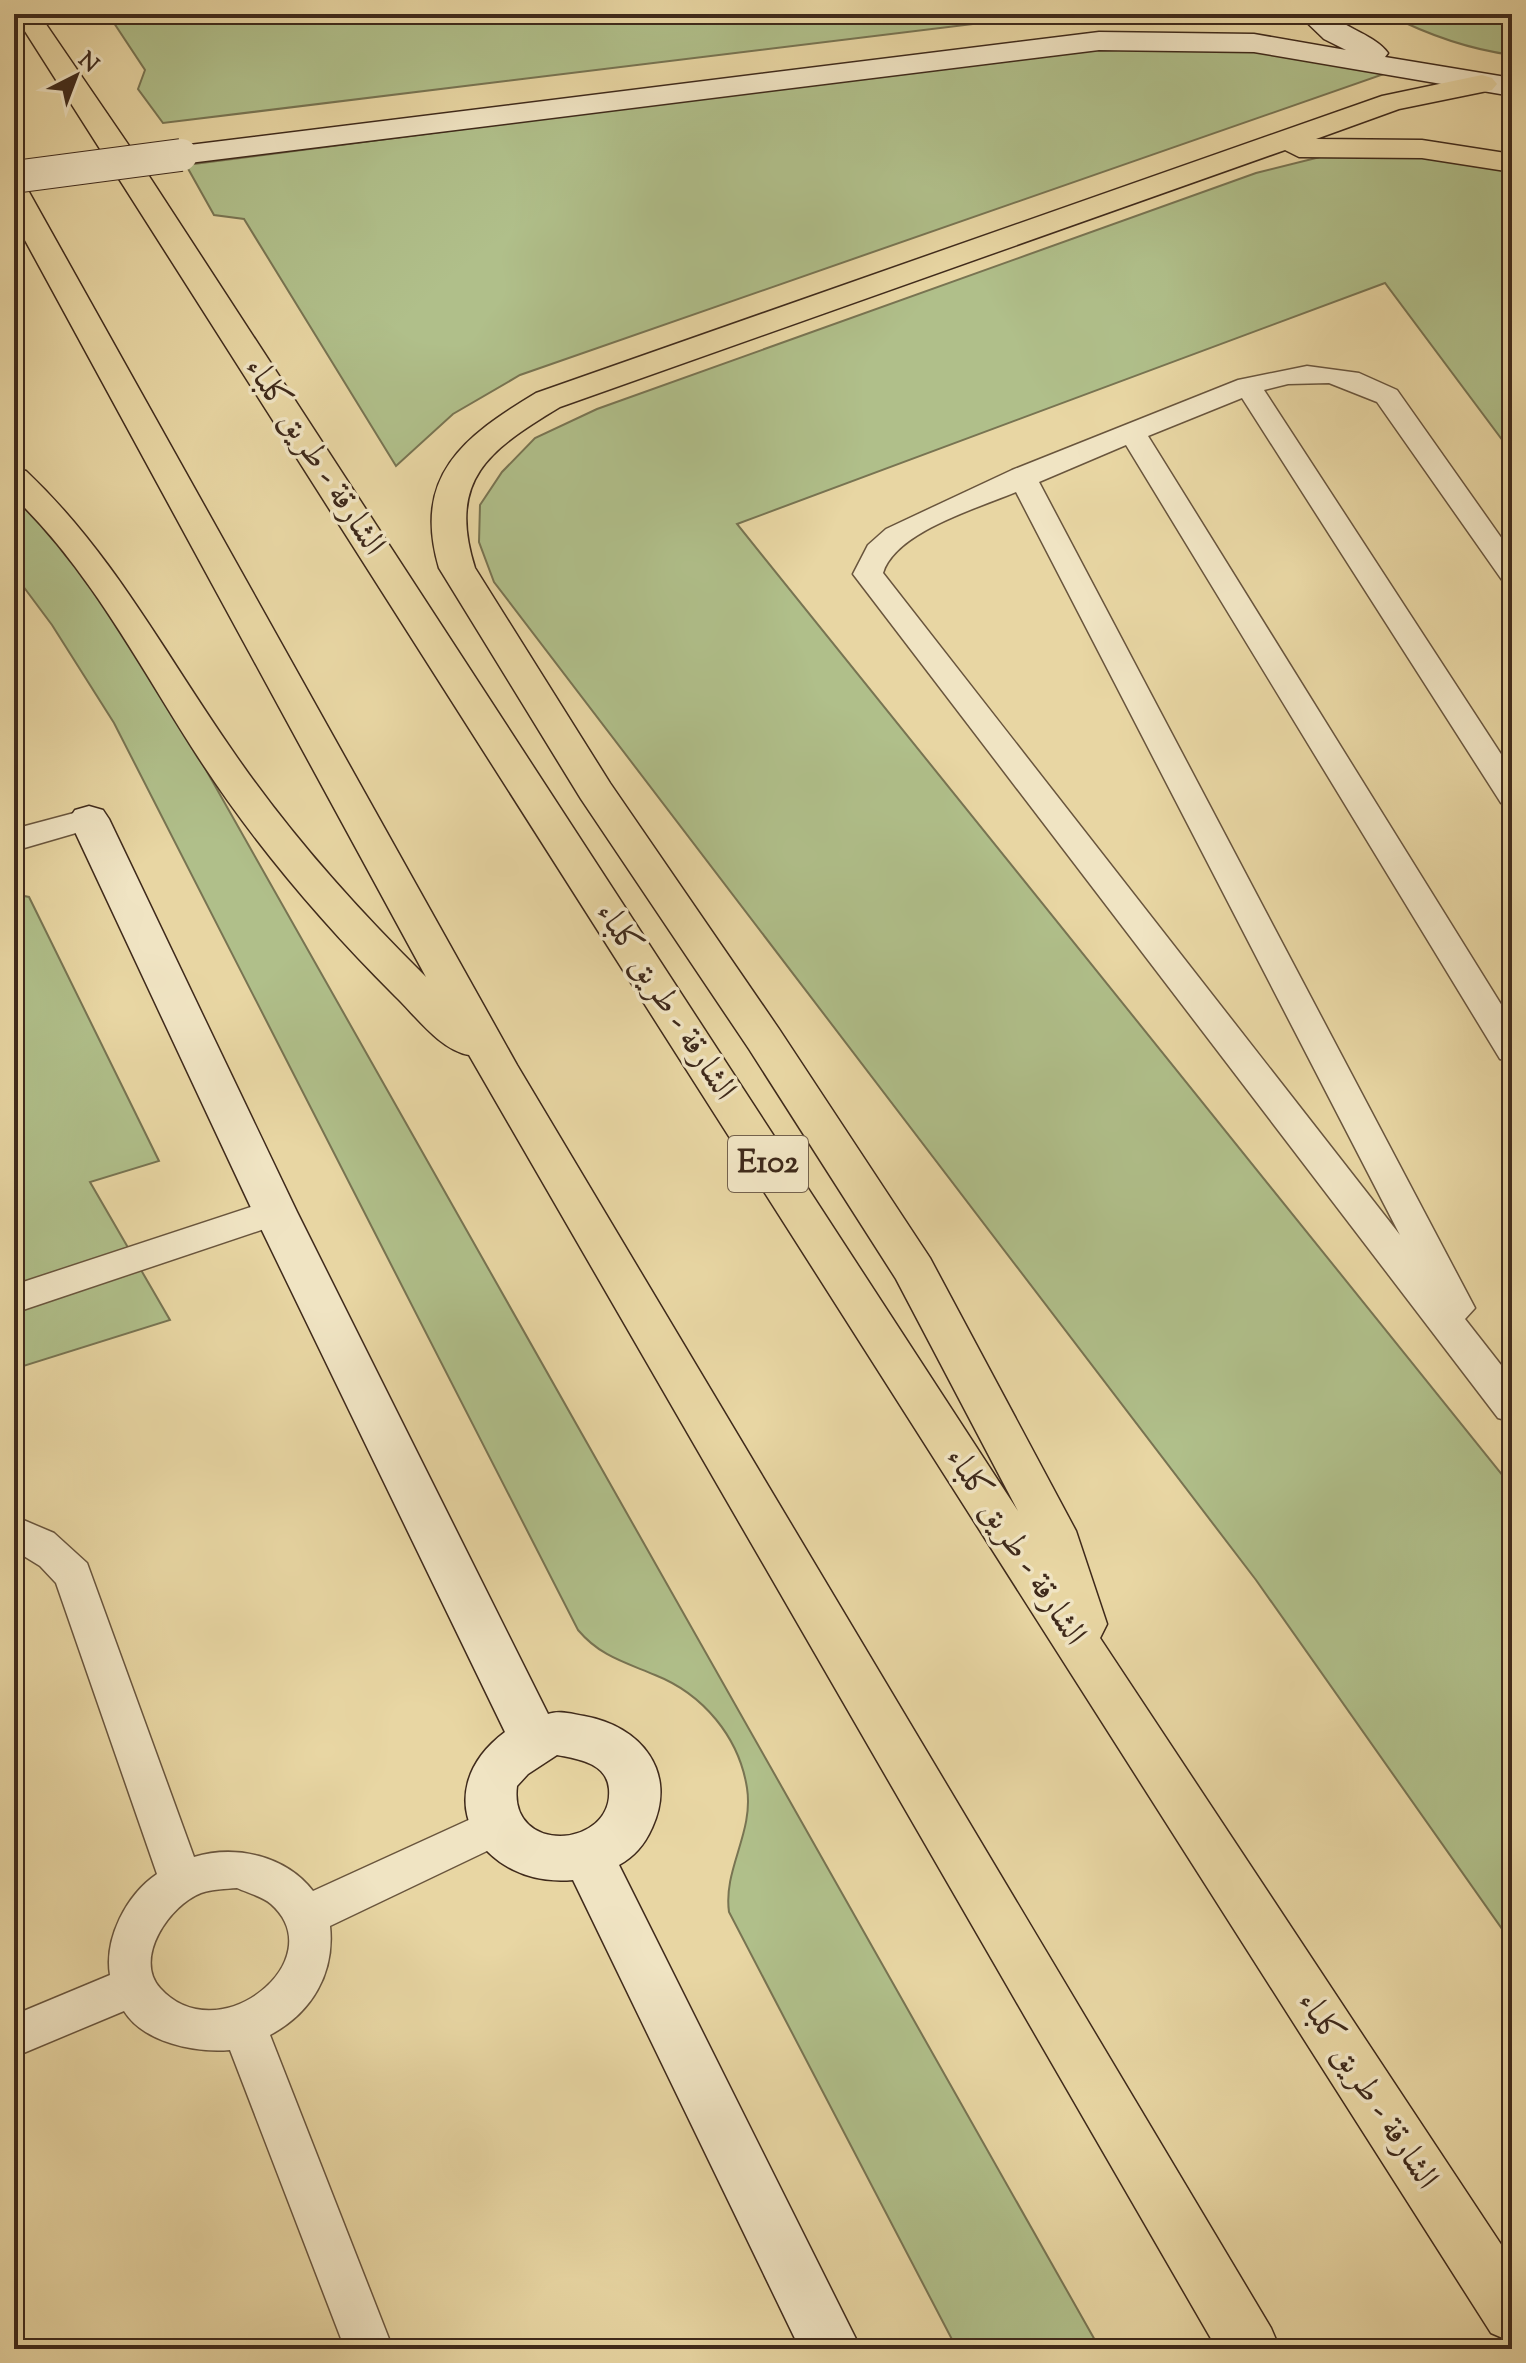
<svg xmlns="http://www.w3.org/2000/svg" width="1526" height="2363" font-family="'Sorts Mill Goudy',Amiri,serif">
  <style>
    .green { fill: #b0bf8a; stroke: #787452; stroke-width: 2 }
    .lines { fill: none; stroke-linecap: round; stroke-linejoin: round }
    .lane-casing { stroke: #69553d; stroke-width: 3 }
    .secondary-casing { stroke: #3f2a1b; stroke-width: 3 }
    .highway-casing { stroke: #3f2a1b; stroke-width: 3 }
    .lane { fill: #f0e4c3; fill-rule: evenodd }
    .secondary { fill: #f0e4c3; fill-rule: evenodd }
    .highway { fill: #e8d6a3; fill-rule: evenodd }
    .secondary-bridge-casing { stroke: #3f2a1b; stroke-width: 34; stroke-linecap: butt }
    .secondary-bridge { stroke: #f0e4c3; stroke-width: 32 }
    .labels { text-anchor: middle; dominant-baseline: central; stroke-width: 7; stroke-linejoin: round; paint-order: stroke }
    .shield { fill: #f0e4c3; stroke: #74624d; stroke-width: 2 }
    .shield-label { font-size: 32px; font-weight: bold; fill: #3f2a1b }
    .street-label { font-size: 34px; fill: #3f2a1b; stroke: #f0e4c3 }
  </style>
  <rect width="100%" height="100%" fill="#e8d6a3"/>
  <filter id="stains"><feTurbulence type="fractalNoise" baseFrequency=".0025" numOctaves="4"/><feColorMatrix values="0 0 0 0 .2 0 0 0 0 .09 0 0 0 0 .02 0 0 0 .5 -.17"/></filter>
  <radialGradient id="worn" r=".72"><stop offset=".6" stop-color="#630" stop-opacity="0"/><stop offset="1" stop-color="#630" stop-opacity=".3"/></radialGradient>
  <g class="green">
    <polygon points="108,14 1054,14 163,123 138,89 145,70"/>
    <path d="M1387 14H1512V55C1467 49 1428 35 1387 14Z"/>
    <polygon points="1180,45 1306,56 1384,74 520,375 453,414 396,466 244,219 214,215 186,165 1049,53"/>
    <polygon points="1393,151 1512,160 1512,453 1385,283 737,524 1512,1487 1512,1943 1256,1580 494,582 479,542 480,505 502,472 535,438 597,409 1256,173 1320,157"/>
    <path d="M14 487 103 588 1100 2349H957L729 1912C723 1869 754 1833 747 1788 739 1737 703 1694 655 1675 624 1662 600 1656 578 1630L114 723 52 625 14 574Z"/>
    <polygon points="14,894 29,897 159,1161 90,1182 170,1320 14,1369"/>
  </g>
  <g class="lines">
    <defs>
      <g id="lane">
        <path d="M1307 366 1359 373 1397 390 1512 553V583L1502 580 1377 402 1329 383 1288 384 1264 390 1512 771V806L1501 803 1242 398 1148 436 1512 1022V1062L1500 1059 1126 445 1039 482 1475 1308 1465 1319 1512 1379V1422L1498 1418 853 574 868 545 886 529 1012 470 1238 380ZM1016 492 1400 1235 883 573C895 532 978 508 1016 492Z"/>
        <polygon points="89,809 100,812 105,819 100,826 14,851 14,829"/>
        <polygon points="275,1199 288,1203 293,1212 288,1221 14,1313 14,1285"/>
        <path d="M14 1516 54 1533 87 1563 194 1857C236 1844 286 1856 313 1891L497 1807 512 1813 519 1826 512 1839 330 1926C335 1973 312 2013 270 2035L393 2349H345L230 2050C196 2053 144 2043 124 2011L14 2057V2015L110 1975C104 1939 126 1895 157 1874L56 1583 40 1566 14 1550ZM237 1888C248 1893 263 1897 271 1904 334 1960 218 2053 160 1988 133 1958 170 1905 201 1893 212 1889 226 1889 237 1888Z"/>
      </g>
      <g id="secondary">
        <path d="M1298 14H1329C1346 28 1376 36 1388 53L1385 57 1512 78V96L1254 52 1099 50 181 164 170 161 166 155 170 149 181 146 1099 32 1254 34 1346 50 1324 39Z"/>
        <path d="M89 806 103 810 109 819 297 1212 548 1714C560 1710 571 1714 584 1716 641 1726 678 1772 652 1828 645 1844 634 1857 619 1865L861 2349H800L573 1880C482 1889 422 1794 505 1732L253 1212 69 819 75 810ZM557 1755C578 1759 607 1763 609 1789 614 1848 508 1856 517 1786L528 1774Z"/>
      </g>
      <g id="highway">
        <path d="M14 14H39L134 153 1018 1511 896 1279 749 1049 581 799 439 568C412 476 463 437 536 393L1382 96 1482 75 1492 78 1497 84 1492 90 1399 109 1316 139 1422 140 1512 154V172L1422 158 1299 157 1285 150 560 407C489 450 447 479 475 568L610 783 779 1029 930 1258 1076 1531 1107 1624 1100 1638 1512 2261V2342L1491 2333Z"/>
        <path d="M14 183 25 185 29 192 517 1065 1271 2328 1280 2349H1217L469 1055C440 1050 416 1016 395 996 324 925 257 847 202 763 143 673 93 573 14 497V468L26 471C112 552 165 654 232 750 288 832 355 907 426 977L14 220Z"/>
      </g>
    </defs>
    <use href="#lane" class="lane-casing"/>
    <use href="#secondary" class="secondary-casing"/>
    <use href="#highway" class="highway-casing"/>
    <use href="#lane" class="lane"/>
    <use href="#secondary" class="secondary"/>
    <use href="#highway" class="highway"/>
    <defs>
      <polyline id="secondary-bridge" points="14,177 181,155"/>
    </defs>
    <use href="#secondary-bridge" class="secondary-bridge-casing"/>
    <use href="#secondary-bridge" class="secondary-bridge"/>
  </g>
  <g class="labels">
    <rect class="shield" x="728" y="1136" width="80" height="56" rx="6"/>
    <g class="shield-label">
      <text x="768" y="1164">E102</text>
    </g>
    <g class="street-label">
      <text transform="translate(314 457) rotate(57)">الشارقة - طريق كلباء</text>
      <text transform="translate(665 1002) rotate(57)">الشارقة - طريق كلباء</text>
      <text transform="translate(1015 1547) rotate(57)">الشارقة - طريق كلباء</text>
      <text transform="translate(1367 2091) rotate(57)">الشارقة - طريق كلباء</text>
    </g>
  </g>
  <rect width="1526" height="2363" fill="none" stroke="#e8d6a3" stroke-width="48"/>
  <rect x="16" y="16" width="1494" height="2331" fill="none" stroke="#3f2a1b" stroke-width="4"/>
  <rect x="24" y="24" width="1478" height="2315" fill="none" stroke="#3f2a1b" stroke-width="2"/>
  <g transform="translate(76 76) rotate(42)" stroke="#f0e4c3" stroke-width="6" paint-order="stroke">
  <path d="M0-6L14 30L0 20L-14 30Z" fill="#3f2a1b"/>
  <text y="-12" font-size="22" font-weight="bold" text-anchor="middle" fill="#3f2a1b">N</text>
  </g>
  <rect width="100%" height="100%" filter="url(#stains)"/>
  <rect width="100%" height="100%" fill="url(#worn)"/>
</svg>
